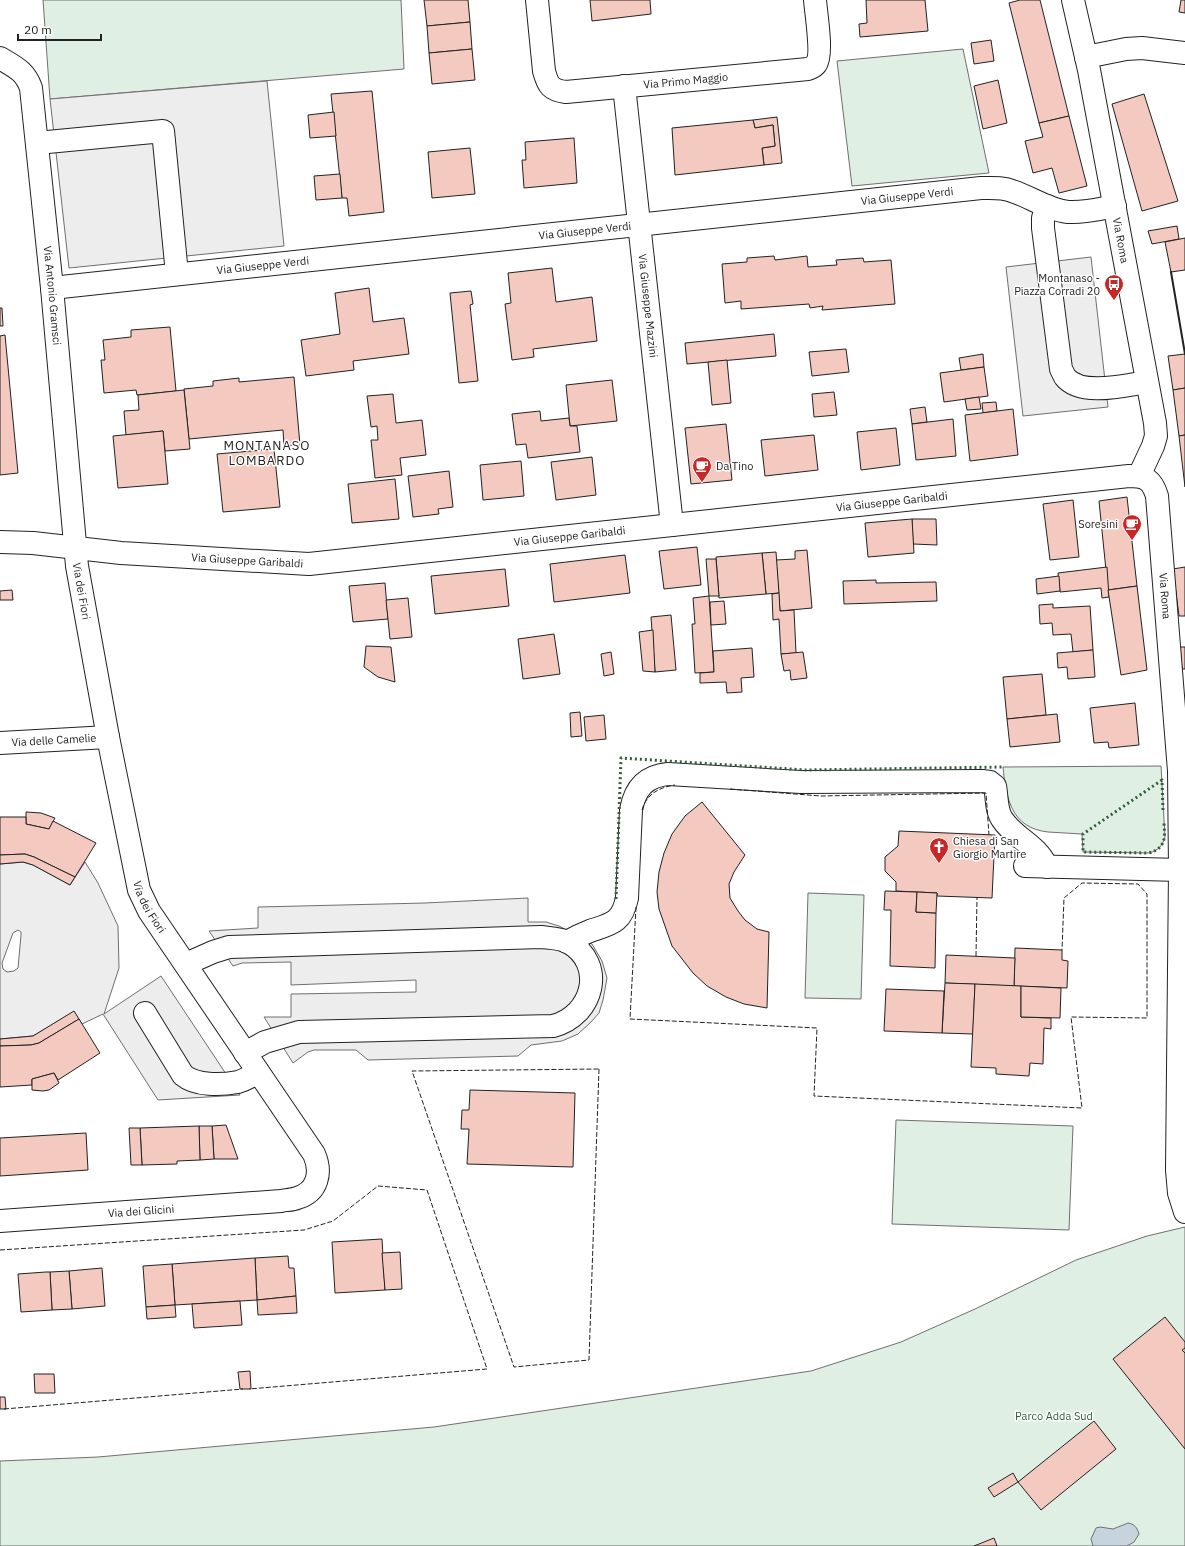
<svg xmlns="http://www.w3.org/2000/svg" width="1185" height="1546" font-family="'IBM Plex Sans',sans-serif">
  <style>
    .green { fill: #e0efe3; stroke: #6f6f6f }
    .parking { fill: #ededed; stroke: #6f6f6f; fill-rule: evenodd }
    .water { fill: #c7d3dd; stroke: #6f6f6f }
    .building { fill: #f3c9c0; stroke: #222 }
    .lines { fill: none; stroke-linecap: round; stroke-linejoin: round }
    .minor-casing { stroke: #222; stroke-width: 24 }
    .minor { stroke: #fff; stroke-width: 22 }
    .hedge { stroke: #2f5e38; stroke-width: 3; stroke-dasharray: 2 3; stroke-linecap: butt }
    .fence { stroke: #222; stroke-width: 1; stroke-dasharray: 5 2; stroke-linecap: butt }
    .wall { stroke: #222; stroke-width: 2 }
    .labels { text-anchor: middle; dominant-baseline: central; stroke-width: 3; stroke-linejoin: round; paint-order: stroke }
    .street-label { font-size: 11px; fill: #222; stroke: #fff }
    .poi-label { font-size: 11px; fill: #222; stroke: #fff; text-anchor: end }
    .park-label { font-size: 11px; fill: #2f5e38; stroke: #fff }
    .quarter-label { font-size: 13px; letter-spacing: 1px; fill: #222; stroke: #fff }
  </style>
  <rect width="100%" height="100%" fill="#fff"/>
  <g class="green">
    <polygon points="43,0 401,0 404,69 50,99"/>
    <polygon points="963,49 989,173 852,186 837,61"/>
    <path d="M1161 766 1165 837C1162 846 1159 850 1149 853L1083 852 1082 834C1071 833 1059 833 1048 832 1011 828 1006 798 1003 767Z"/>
    <polygon points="808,893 864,895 861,999 805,998"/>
    <polygon points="896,1120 1073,1126 1069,1230 892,1224"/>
    <polygon points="1185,1227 1185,1546 0,1546 0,1461 98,1457 434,1427 811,1371 901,1342 975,1309 1076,1260 1147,1236"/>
  </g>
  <g class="parking">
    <polygon points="267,81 284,246 69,268 50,99"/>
    <polygon points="1091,257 1108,407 1023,416 1006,267"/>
    <path d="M23 862 33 865 70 885 85 862 98 883 118 926 119 968 104 1014 161 976 240 1095 158 1100 103 1014 82 1024 74 1012 33 1036 0 1039V864ZM18 930 21 932V935L18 968 14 971 7 972 3 969 2 963 13 933Z"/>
    <polygon points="528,898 528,922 546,922 559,926 592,944 602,961 607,978 603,1000 599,1013 591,1022 578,1034 562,1041 531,1045 518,1056 368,1060 356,1050 314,1050 308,1052 293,1063 264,1017 291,1017 291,994 416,992 416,980 291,985 291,962 242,963 233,966 209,931 258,928 258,907 425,903"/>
  </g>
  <path class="water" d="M1128 1523C1134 1524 1137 1527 1139 1534L1134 1542 1127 1546H1093L1091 1539 1096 1528 1100 1527 1113 1529Z"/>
  <g class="building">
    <polygon points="424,0 468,0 470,22 427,26"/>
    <polygon points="590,0 650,0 651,14 592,21"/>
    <polygon points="866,0 925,0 928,31 860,37 859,24 867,23"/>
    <polygon points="1020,0 1040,0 1069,116 1039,123 1009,3"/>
    <polygon points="1181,0 1185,0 1185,13 1179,12"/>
    <polygon points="470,22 472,49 429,53 427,26"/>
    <polygon points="991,40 994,61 974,64 971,43"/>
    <polygon points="472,49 475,80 432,84 429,53"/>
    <polygon points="998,80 1007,123 983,129 974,86"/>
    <polygon points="372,91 384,212 349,216 347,198 342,198 331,94"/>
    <polygon points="1144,94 1178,201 1142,211 1112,104"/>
    <polygon points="334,112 336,136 310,138 308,115"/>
    <polygon points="1069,116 1087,186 1059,193 1052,168 1033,173 1025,141 1043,137 1039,123"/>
    <polygon points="777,117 782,163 764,165 762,148 775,146 773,125 755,128 753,120"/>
    <polygon points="753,120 755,128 773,125 775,146 762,148 764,165 675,175 672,128"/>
    <polygon points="574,138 577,183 524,188 522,160 526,160 525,142"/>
    <polygon points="470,148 475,194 432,198 428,152"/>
    <polygon points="340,174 342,198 316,200 314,176"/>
    <polygon points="1177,226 1179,239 1152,244 1148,231"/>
    <polygon points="1185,238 1185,270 1171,272 1165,242"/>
    <polygon points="774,256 775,260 807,256 808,267 837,265 836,260 863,258 864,262 891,260 895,304 822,310 823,306 810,308 809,304 741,309 741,301 725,303 722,264 747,262 747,258"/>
    <polygon points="552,268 556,302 592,297 597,341 533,349 534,357 512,360 505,304 511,303 508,273"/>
    <polygon points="369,288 373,322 404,318 409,354 353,361 354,370 306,376 301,340 340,334 335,293"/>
    <polygon points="471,291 473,304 470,305 478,381 459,383 450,293"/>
    <polygon points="0,308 2,308 3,326 0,326"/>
    <polygon points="170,327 176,391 137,395 136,390 104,393 101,360 105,360 103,340 131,337 131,330"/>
    <polygon points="774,334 776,356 687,364 685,343"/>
    <polygon points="5,335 18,473 0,475 0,336"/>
    <polygon points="846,349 849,372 812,376 809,352"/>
    <polygon points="983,354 984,367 961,370 959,358"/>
    <polygon points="1185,354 1185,388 1173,390 1168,356"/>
    <polygon points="727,360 731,403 712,405 708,362"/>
    <polygon points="984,367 988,396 944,402 940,373"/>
    <polygon points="294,377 300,445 284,446 283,430 189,439 184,389 213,386 213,381 239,378 239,382"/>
    <polygon points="612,380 617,421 570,426 566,385"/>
    <polygon points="1185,388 1185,435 1179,436 1173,390"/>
    <polygon points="184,390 190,449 165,451 163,431 126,435 124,411 139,410 138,395"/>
    <polygon points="834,392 837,415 814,417 812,394"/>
    <polygon points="393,394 396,423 422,420 426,455 400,458 402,475 375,478 371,440 378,440 377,426 371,427 367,396"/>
    <polygon points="979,397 981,409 967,410 965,399"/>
    <polygon points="996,402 997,411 983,413 982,403"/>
    <polygon points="925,407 927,422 912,424 910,409"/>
    <polygon points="1013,409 1018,455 970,461 965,415"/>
    <polygon points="540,411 541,421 569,418 570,426 577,426 580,452 528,458 526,444 516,445 512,414"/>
    <polygon points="953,419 956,456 916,460 912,424"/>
    <polygon points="726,424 732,480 691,484 685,428"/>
    <polygon points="896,428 900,465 861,470 857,432"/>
    <polygon points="163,431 168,484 118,488 113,436"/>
    <polygon points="814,435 818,470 765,476 761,440"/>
    <polygon points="1185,435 1185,487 1179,436"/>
    <polygon points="274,449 280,507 223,512 217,454"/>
    <polygon points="592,457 596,495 556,500 551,462"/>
    <polygon points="521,461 524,496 483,500 480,465"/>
    <polygon points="449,471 453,507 438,509 439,514 413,517 408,476"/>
    <polygon points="395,479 399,519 352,523 348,484"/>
    <polygon points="1127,497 1137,586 1108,590 1099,501"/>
    <polygon points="1073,500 1079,557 1050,560 1043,504"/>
    <polygon points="912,519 936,519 937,545 913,544"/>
    <polygon points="912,519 914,553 868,557 865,523"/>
    <polygon points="697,547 701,585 664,589 659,551"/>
    <polygon points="807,550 812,608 780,611 776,560 795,559 795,551"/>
    <polygon points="776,552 779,593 766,594 762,553"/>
    <polygon points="762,553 766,594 719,598 716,557"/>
    <polygon points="625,555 630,593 554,602 550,564"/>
    <polygon points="706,559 716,559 719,596 709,596"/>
    <polygon points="1107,567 1109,597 1102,598 1101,588 1060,592 1058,573"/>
    <polygon points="1185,567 1185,616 1179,616 1173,569"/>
    <polygon points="505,569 509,606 435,614 431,576"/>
    <polygon points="1059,576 1060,591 1037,594 1036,579"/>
    <polygon points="876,580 876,583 936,582 937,601 844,604 843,581"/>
    <polygon points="385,583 388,619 353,622 349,586"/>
    <polygon points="1137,586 1147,670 1121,675 1108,590"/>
    <polygon points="12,590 13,600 0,600 0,591"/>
    <polygon points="779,593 780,611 794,610 796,653 781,654 779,619 773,620 772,594"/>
    <polygon points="709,596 714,672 695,673 692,624 695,624 693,598"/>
    <polygon points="408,598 412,637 390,639 386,600"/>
    <polygon points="724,601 726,624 711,625 710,602"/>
    <polygon points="1053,604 1053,608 1090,606 1093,650 1073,652 1071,634 1053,635 1052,623 1040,624 1039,605"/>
    <polygon points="671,615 676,670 655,672 651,617"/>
    <polygon points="653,630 655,672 643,671 639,632"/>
    <polygon points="554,634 560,674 523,679 518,639"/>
    <polygon points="366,646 391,647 395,682 378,677 364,667"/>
    <polygon points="1180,647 1185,647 1185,669 1182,669"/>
    <polygon points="752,648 754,677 741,678 742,692 727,693 726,682 700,683 700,673 714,672 713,651"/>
    <polygon points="1093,650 1095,677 1068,679 1067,667 1058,668 1057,653"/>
    <polygon points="611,652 614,674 604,676 601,654"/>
    <polygon points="803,652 807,678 791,680 790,670 784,671 781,654"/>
    <polygon points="1042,674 1046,715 1007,719 1003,677"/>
    <polygon points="1135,703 1139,745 1109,748 1108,742 1094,743 1090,708"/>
    <polygon points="580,712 582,736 571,737 570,713"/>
    <polygon points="1057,714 1060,742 1010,747 1007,719"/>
    <polygon points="604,715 606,739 586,741 584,717"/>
    <polygon points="702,802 745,855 734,872 729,884 730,898 738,911 745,920 757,929 769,932 767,1008 744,1004 726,997 707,986 693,973 672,946 659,909 657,892 659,872 664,853 672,834 685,816"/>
    <polygon points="26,812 41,813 55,818 49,829 26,824"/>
    <polygon points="0,817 26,817 26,824 49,829 53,821 96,843 75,877 34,857 25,854 0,855"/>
    <polygon points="899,831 995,835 992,898 937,896 937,893 896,891 896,882 885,871 885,857 898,846"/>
    <polygon points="25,854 34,857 75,877 70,885 33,865 23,862 0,864 0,855"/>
    <polygon points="885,891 917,892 916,912 936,913 935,968 890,966 891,910 884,910"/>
    <polygon points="917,892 937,893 936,913 916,912"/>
    <polygon points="1015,948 1062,950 1062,960 1068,961 1067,988 1014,986"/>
    <polygon points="946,955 1015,958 1014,986 945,983"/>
    <polygon points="945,983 975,984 973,1034 942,1033"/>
    <polygon points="975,984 1021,986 1021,1017 1051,1018 1051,1029 1044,1028 1043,1064 1030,1063 1029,1076 996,1074 996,1068 971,1067"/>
    <polygon points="1021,986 1061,988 1060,1018 1021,1017"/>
    <polygon points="886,989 944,991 942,1033 884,1031"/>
    <polygon points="74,1011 79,1019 39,1043 31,1045 0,1046 0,1039 33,1036"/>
    <polygon points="79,1019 100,1053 58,1080 54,1073 32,1079 32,1085 0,1087 0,1046 31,1045 39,1043"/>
    <polygon points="54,1073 59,1083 49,1090 43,1091 32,1090 32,1079"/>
    <polygon points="470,1090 575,1093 573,1167 467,1164 469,1129 461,1129 462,1110 469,1110"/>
    <polygon points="226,1125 238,1159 214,1159 212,1126"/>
    <polygon points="199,1126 212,1126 214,1159 200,1160"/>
    <polygon points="199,1126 200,1160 177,1161 177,1164 142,1165 140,1128"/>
    <polygon points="129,1128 140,1128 142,1165 131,1165"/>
    <polygon points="86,1133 88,1170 0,1176 0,1138"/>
    <polygon points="382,1239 385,1290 335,1293 332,1242"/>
    <polygon points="400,1252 402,1289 385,1290 382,1253"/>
    <polygon points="288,1256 289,1268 294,1268 296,1296 257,1300 255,1258"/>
    <polygon points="255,1258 257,1300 175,1305 172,1264"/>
    <polygon points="172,1264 175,1305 146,1307 143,1266"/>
    <polygon points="102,1268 105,1306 72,1309 69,1271"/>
    <polygon points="69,1271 72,1309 52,1310 50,1272"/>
    <polygon points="46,1272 50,1272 52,1310 21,1312 18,1274"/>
    <polygon points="296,1296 297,1313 258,1315 257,1300"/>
    <polygon points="240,1301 242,1325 194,1328 192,1304"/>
    <polygon points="175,1305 176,1317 147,1319 146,1307"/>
    <polygon points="1165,1317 1185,1342 1185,1348 1182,1350 1185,1353 1185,1449 1113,1359"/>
    <polygon points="250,1371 251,1389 240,1389 238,1372"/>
    <polygon points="34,1374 54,1374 55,1393 35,1393"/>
    <polygon points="0,1397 5,1397 6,1409 0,1409"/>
    <polygon points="1094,1421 1116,1449 1041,1510 1018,1482"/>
    <polygon points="1013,1473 1018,1482 994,1497 988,1488"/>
    <polygon points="994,1538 997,1546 974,1546"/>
  </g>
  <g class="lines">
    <defs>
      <g id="minor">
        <path id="s1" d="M537 0 544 71C548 86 551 90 566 92L808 69C810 68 814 67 816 64 823 55 816 13 815 0"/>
        <path id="s2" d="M1073 0 1089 70 1155 423 1156 436 1153 446 1139 476"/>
        <polyline points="1086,57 1126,49 1142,48 1185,53"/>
        <path id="s3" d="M0 58C15 67 25 71 31 88L52 288 77 566 108 737 139 890 149 911 314 1154C322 1172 318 1192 297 1198 292 1200 286 1200 281 1201L0 1221"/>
        <path id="s4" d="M624 86 672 525"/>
        <polyline points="37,143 163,131 177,274"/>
        <path d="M1047 206 1043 218V228L1061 369C1062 371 1064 375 1065 377 1081 397 1126 385 1147 382"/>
        <path id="s5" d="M52 288 981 188C992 188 1003 187 1012 191 1031 197 1048 210 1068 212 1084 213 1100 209 1115 206"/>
        <path id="s6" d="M0 542 33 543 121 553 309 564 1129 476C1146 476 1152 480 1157 496L1179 771 1180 870 1177 1170 1179 1193 1185 1212"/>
        <path id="s7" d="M0 743 108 737"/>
        <polyline points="1025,866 1180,870"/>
        <path d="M567 942C574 938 582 934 590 931 611 924 622 923 627 898L631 810C635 788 646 776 668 774L801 782 982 781 990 782 995 786C997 796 996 810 1002 819 1015 839 1036 843 1047 867"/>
        <path d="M186 964 213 952 229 947 541 937C549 938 560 938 568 942 607 964 593 1016 553 1026L299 1032 265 1042 245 1053"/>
        <path d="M145 1013 183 1075C196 1086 221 1085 238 1082 245 1080 252 1076 258 1072"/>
      </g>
    </defs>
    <use href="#minor" class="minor-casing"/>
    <use href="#minor" class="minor"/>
    <g class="hedge">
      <path d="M1163 810 1162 780 1083 834V852L1149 853C1166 848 1165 838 1164 823"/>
      <polyline points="616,899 621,758 806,770 1003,767"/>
    </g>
    <g class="fence">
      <polyline points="730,789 821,796 986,793 989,835"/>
      <path d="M642 810C646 794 660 787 675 785"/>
      <polyline points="636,907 630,1019 817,1028 814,1096 1082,1108 1071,1017 1147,1018 1147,894 1138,884 1082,883 1064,898 1062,950"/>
      <polyline points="976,956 977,898"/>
      <polygon points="599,1069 589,1360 514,1367 412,1071"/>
      <polyline points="0,1250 304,1230 333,1221 378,1186 427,1190 487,1369 249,1389"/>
      <polyline points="4,1409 243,1389"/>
    </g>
    <polyline class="wall" points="1171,272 1185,354"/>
  </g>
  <defs>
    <symbol id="bus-pin" viewBox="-11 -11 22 30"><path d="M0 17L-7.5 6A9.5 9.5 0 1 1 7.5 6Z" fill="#c62828" stroke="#fff"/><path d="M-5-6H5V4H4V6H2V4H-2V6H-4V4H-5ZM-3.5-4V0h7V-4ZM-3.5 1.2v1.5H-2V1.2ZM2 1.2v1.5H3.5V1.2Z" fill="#fff"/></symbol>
    <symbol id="cafe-pin" viewBox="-11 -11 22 30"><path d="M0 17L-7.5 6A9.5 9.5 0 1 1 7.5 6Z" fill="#c62828" stroke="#fff"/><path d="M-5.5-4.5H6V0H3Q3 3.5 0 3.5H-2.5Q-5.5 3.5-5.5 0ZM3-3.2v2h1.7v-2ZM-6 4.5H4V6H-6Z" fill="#fff"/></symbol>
    <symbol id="church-pin" viewBox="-11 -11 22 30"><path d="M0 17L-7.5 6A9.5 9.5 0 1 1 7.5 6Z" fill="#c62828" stroke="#fff"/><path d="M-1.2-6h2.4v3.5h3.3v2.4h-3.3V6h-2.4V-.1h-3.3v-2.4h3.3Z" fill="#fff"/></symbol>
  </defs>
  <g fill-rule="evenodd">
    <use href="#bus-pin" x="1103" y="273" width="22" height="30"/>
    <use href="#cafe-pin" x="691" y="455" width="22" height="30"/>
    <use href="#cafe-pin" x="1121" y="513" width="22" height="30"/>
    <use href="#church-pin" x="928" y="836" width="22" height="30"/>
  </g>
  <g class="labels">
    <g class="street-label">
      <text stroke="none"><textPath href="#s1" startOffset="225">Via Primo Maggio</textPath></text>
      <text stroke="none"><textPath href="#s5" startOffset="860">Via Giuseppe Verdi</textPath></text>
      <text stroke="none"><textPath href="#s5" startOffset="536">Via Giuseppe Verdi</textPath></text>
      <text stroke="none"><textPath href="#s2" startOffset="245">Via Roma</textPath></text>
      <text stroke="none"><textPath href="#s5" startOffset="212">Via Giuseppe Verdi</textPath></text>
      <text stroke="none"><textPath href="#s3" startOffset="253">Via Antonio Gramsci</textPath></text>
      <text stroke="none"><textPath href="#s4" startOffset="221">Via Giuseppe Mazzini</textPath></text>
      <text stroke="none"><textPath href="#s6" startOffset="896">Via Giuseppe Garibaldi</textPath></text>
      <text stroke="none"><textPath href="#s6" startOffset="572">Via Giuseppe Garibaldi</textPath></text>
      <text stroke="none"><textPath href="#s6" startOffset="248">Via Giuseppe Garibaldi</textPath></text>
      <text stroke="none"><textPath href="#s3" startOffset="550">Via dei Fiori</textPath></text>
      <text stroke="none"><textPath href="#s6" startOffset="1273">Via Roma</textPath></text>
      <text stroke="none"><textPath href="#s7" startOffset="54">Via delle Camelie</textPath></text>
      <text stroke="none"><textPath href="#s3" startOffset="874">Via dei Fiori</textPath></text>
      <text transform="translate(141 1211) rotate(-4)">Via dei Glicini</text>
    </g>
    <g class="poi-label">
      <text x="1100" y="278">Montanaso -<tspan x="1100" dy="13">Piazza Corradi 20</tspan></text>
      <text x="716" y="466" text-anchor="start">Da Tino</text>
      <text x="1118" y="524">Soresini</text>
      <text x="953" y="841" text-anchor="start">Chiesa di San<tspan x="953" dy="13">Giorgio Martire</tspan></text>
    </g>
    <g class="park-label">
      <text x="1054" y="1416">Parco Adda Sud</text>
    </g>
    <g class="quarter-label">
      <text x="267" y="445">MONTANASO<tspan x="267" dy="15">LOMBARDO</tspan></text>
    </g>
  </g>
  <path d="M18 34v6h83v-6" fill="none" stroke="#222222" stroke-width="2"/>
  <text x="24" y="34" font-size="12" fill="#222222" stroke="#ffffff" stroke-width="3" paint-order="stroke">20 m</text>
</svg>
